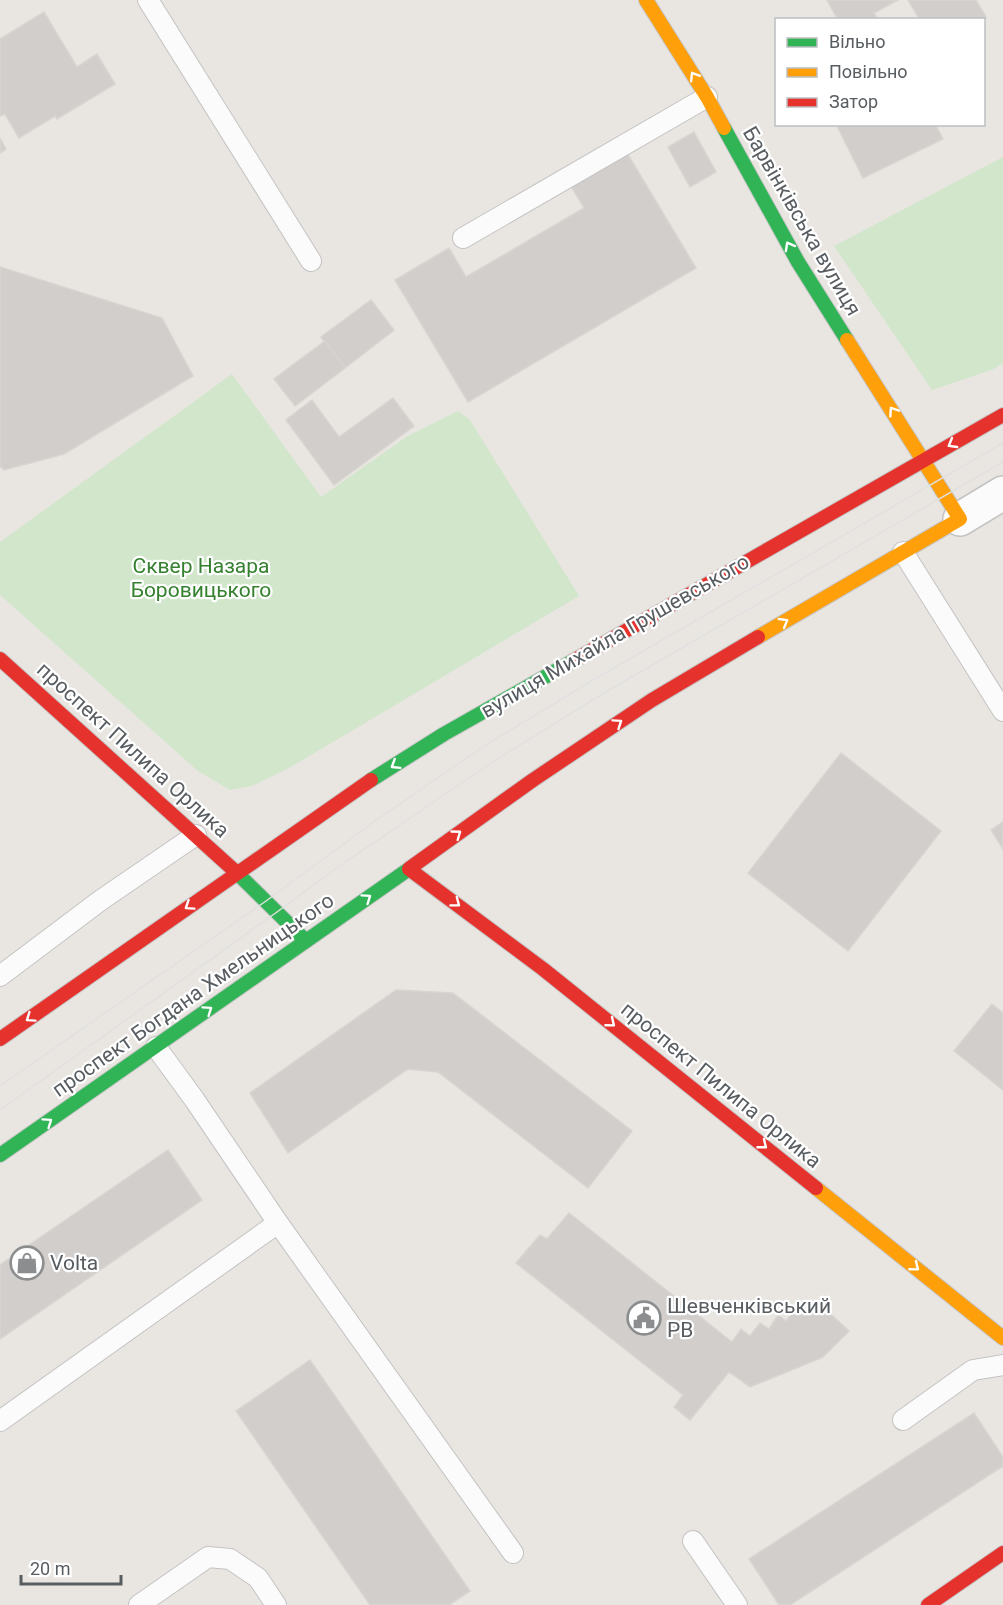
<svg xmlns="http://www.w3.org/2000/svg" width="1003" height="1605" font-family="Roboto,sans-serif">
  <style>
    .green { fill: #d1e6cb }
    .building { fill: #d1cecc; stroke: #d8d5d1; stroke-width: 1.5 }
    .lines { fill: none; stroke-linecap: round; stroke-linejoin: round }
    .lane-casing { stroke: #c4c3c3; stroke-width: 22 }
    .street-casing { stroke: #c4c3c3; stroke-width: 36 }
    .fast-casing { stroke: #c5c5c5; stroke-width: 16 }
    .slow-casing { stroke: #c5c5c5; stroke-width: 16 }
    .jam-casing { stroke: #c5c5c5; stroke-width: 16 }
    .lane { stroke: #fcfbfb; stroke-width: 20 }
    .street { stroke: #fcfbfb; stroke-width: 33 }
    .fast { stroke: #30b455; stroke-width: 14 }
    .slow { stroke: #ff9f0a; stroke-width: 14 }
    .jam { stroke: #e5322d; stroke-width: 14 }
    .tram { stroke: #e0e0e0; stroke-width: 1.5 }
    .oneway { stroke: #fff }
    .labels { text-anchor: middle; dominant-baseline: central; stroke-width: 4.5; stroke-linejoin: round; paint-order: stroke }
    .street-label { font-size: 21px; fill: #585d61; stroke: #fff }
    .park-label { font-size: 21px; fill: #35812f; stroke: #fff }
    .poi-label { font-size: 21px; fill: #585d61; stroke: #fff; text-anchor: start }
  </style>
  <rect width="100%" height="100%" fill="#e9e6e2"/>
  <g class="green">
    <polygon points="1003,157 1003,363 994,369 932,390 834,246"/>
    <polygon points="232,374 321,497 406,437 458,411 470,420 579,596 289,768 252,786 230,790 198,771 0,595 0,542"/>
  </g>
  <g class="building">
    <polygon points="827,0 898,0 874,13 878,20 838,20"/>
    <polygon points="908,0 976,0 986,17 981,20 920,20"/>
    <polygon points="44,12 77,67 97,54 115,84 57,119 55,116 19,138 5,114 0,116 0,39"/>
    <polygon points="836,124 935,124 943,139 863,178"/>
    <polygon points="694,132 716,172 690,187 668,147"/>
    <polygon points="0,138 6,149 0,153"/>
    <polygon points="624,148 696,268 468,402 395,280 449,248 466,277 584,208 568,181"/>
    <polygon points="0,267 162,318 193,376 64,454 4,470 0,466"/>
    <polygon points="371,300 394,330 345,368 321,337"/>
    <polygon points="325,341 345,368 295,406 274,379"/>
    <polygon points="393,398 414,426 334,485 286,420 312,400 339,437"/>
    <polygon points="841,753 941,831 848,951 748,873"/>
    <polygon points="1003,822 1003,849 991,830"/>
    <polygon points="396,990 453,993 632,1131 588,1188 438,1072 408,1069 288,1153 250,1093"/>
    <polygon points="992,1004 1003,1013 1003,1090 954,1051"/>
    <polygon points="168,1150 202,1200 0,1339 0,1265"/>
    <polygon points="569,1213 732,1342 741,1329 750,1336 760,1323 769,1329 778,1315 786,1321 798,1306 805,1311 822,1306 849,1331 823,1357 750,1387 729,1372 690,1420 674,1407 683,1395 516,1263 540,1235 547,1239"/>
    <polygon points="310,1360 470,1591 449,1605 370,1605 236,1411"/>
    <polygon points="974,1413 1003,1457 1003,1466 790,1605 779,1605 749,1559"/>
  </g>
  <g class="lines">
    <defs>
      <g id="lane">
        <polyline points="148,0 311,261"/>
        <polyline points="463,238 707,97"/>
        <polyline points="903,552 1003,711"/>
        <polyline points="0,976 101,900 196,835"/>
        <polyline points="156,1047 194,1099 278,1223"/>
        <polyline points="903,1420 973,1370 1003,1365"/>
        <polyline points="0,1421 278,1223 513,1553"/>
        <polyline points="693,1541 737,1605"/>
        <polyline points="139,1605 208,1557 230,1559 258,1578 276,1605"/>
      </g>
      <polyline id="street" points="960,519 1003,493"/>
      <g id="fast">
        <polyline points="724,128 798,262 847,340"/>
        <polyline points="371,780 444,734 573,661"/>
        <polyline points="237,873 306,941"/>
        <polyline points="0,1155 409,869"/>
      </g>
      <g id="slow">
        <polyline points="646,0 707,97 724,128"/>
        <polyline points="758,637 960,519 847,340"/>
        <polyline points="816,1188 1003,1338"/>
      </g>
      <g id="jam">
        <polyline points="0,659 237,873"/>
        <polyline points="573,661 1003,415"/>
        <polyline points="410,868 533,780 652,700 758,637"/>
        <polyline points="409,869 543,969 816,1188"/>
        <polyline points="0,1039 371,780"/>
        <polyline points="928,1605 1003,1553"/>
      </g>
    </defs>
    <use href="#lane" class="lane-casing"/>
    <use href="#street" class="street-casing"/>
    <use href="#fast" class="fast-casing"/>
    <use href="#slow" class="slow-casing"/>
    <use href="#jam" class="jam-casing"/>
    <use href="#lane" class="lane"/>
    <use href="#street" class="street"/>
    <use href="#fast" class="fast"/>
    <use href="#slow" class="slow"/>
    <use href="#jam" class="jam"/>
    <g class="tram">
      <polyline points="0,1086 266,901 375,821 481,748 593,680 1003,443"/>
      <polyline points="0,1110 277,912 331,872 491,763 604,693 1003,462"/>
    </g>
  </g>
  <defs><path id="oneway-chevron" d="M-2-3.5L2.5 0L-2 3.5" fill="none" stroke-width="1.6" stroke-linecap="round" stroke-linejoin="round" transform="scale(1.5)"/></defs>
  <g class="oneway">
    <use href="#oneway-chevron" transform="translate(694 76) rotate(-122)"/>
    <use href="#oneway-chevron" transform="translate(789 246) rotate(-119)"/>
    <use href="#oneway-chevron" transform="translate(893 411) rotate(-124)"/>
    <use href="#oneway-chevron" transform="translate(952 444) rotate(150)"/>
    <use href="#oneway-chevron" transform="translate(784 622) rotate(-30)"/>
    <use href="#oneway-chevron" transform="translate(618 723) rotate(-34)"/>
    <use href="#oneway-chevron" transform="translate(395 765) rotate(148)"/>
    <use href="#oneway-chevron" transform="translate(457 834) rotate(-36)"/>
    <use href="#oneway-chevron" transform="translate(367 898) rotate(-35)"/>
    <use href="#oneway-chevron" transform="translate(456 903) rotate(37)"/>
    <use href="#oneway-chevron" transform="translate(189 906) rotate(146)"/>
    <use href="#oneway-chevron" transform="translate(208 1010) rotate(-35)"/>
    <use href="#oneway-chevron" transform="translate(30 1018) rotate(145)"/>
    <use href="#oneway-chevron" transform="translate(611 1023) rotate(39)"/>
    <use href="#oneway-chevron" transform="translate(48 1122) rotate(-35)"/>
    <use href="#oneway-chevron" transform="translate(763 1145) rotate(39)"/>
    <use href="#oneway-chevron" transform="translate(915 1267) rotate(39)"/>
  </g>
  <defs>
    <symbol id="shop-ring" viewBox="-11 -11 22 22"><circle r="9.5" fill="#fff" stroke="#8b8d8e" stroke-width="1.5"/><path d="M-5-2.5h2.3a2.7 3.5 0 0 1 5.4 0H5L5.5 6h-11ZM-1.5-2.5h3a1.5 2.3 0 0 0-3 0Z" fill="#8b8d8e"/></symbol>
    <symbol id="civic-ring" viewBox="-11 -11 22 22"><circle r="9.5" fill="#fff" stroke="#8b8d8e" stroke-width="1.5"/><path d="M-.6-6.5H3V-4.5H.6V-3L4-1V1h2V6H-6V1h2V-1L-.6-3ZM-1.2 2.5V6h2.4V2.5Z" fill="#8b8d8e"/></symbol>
  </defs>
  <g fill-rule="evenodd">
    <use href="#shop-ring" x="8" y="1244" width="38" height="38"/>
    <use href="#civic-ring" x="625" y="1299" width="38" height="38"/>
  </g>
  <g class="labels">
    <g class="street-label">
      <text transform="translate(802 221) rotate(60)">Барвінківська вулиця</text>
      <text transform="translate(615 636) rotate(-30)">вулиця Михайла Грушевського</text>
      <text transform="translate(133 750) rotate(42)">проспект Пилипа Орлика</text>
      <text transform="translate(193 995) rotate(-35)">проспект Богдана Хмельницького</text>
      <text transform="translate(721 1085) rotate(39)">проспект Пилипа Орлика</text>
    </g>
    <g class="park-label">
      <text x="201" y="566">Сквер Назара<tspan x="201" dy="24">Боровицького</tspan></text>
    </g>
    <g class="poi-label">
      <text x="50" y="1263">Volta</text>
      <text x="667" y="1306">Шевченківський<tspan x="667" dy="24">РВ</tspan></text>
    </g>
  </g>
  <rect x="775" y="18" width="210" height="108" fill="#ffffff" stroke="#bcbec0" stroke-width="1.5"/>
  <rect x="787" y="38" width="30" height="9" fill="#30b455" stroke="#bcbec0" stroke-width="1.5"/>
  <text x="829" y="48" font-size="18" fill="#585d61">Вільно</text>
  <rect x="787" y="68" width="30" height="9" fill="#ff9f0a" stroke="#bcbec0" stroke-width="1.5"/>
  <text x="829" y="78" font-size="18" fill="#585d61">Повільно</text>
  <rect x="787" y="98" width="30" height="9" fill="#e5322d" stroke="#bcbec0" stroke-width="1.5"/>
  <text x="829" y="108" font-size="18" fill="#585d61">Затор</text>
  <path d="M21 1575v9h100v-9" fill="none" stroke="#585d61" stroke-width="3"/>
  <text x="30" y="1575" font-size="18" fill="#585d61" stroke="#ffffff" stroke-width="4.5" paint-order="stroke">20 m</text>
</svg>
